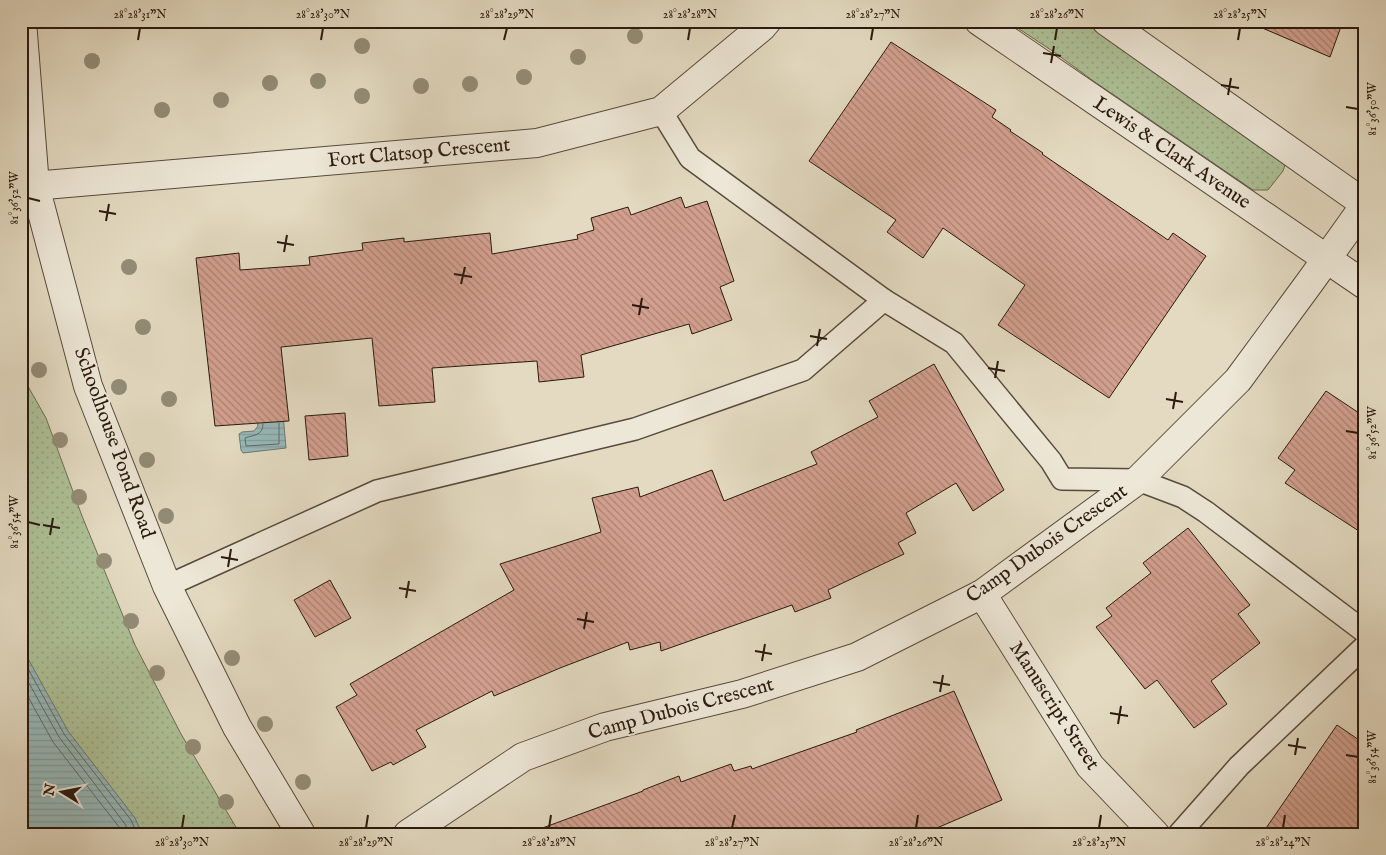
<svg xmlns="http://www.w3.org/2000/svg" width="1386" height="855" font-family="'IM FELL English',serif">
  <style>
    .park { fill: url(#park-dots); stroke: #6c6e53 }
    .water { fill: url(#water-rules); stroke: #6b7976 }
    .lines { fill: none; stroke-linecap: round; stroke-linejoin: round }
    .shore { stroke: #606a64; stroke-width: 1 }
    .building { fill: url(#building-back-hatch); stroke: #2a1a0f }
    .service-casing { stroke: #584a3c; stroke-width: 24 }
    .minor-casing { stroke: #584a3c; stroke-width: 30 }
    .tertiary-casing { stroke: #584a3c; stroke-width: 30 }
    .service { stroke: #ede7d7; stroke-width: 21 }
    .minor { stroke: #ede7d7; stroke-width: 28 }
    .tertiary { stroke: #ede7d7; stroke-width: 28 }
    .tree { fill: #938c76 }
    .ticks { fill: none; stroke: #2a1a0f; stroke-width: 2 }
    .labels { text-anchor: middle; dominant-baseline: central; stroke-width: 4; stroke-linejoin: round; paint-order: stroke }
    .street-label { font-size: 20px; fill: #2a1a0f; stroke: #ede7d7 }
    .neatline { fill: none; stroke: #2a1a0f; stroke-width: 2 }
    .ticks-label { font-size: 12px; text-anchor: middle; fill: #2a1a0f }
  </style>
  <defs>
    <pattern id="park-dots" width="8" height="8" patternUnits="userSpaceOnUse" patternTransform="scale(1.25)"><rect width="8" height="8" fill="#aec197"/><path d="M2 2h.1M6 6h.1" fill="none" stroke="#96a581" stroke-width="1.8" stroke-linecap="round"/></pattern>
    <pattern id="water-rules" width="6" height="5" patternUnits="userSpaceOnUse" patternTransform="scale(1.25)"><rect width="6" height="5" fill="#97b9ba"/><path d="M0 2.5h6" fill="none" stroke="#829e9f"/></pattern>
    <pattern id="building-back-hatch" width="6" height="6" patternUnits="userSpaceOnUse" patternTransform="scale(1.25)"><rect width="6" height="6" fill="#d3a08f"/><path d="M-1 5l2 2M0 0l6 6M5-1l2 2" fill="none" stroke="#ab8273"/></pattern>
  </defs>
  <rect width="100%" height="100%" fill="#e3dac1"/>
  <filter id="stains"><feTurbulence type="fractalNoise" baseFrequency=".004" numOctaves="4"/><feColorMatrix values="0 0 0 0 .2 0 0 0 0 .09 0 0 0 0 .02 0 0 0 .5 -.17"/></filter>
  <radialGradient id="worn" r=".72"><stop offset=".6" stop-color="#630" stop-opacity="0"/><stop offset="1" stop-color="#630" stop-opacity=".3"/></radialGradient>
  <g class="park">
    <polygon points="1007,21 1098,21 1287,159 1283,171 1268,190 1253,190 1092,80 1054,52"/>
    <polygon points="21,374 46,418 82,516 135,645 181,734 240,834 21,834"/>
  </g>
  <g class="water">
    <polygon points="283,414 286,448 243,453 241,450 239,434 242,432 254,431 258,426 256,416"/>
    <polygon points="21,646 68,731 135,818 142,834 21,834"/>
  </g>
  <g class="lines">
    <g class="shore">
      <path d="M263 424C263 436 253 435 245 438L246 446 279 444V423"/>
      <polyline points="21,656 64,734 131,820 137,834"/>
      <polyline points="21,669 59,737 125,824 130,834"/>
      <polyline points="21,684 53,742 119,827 122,834"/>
    </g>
  </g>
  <g class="building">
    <polygon points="1246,21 1343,21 1330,57"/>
    <polygon points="891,42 996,110 992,117 1011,130 1010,131 1043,153 1042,154 1168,240 1173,233 1206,256 1109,398 998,325 1025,285 943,228 923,258 887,232 896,220 809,161"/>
    <polygon points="681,197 685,208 707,201 734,281 720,287 732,320 692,334 689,324 581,355 584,377 539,382 537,361 432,368 435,402 379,406 372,338 281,347 289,421 215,426 196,258 239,253 240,270 310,265 309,257 363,250 362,243 404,238 404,242 490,233 492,254 578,239 577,235 594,230 591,218 628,207 631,215"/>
    <polygon points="934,364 1004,490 973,511 956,483 906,513 916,533 898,543 904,554 828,590 831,598 795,612 792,605 661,651 660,642 630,650 628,642 560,668 494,696 492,691 416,730 426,747 393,765 391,762 372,771 336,707 357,695 350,684 514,590 500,564 601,532 592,498 638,487 640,497 712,470 724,501 817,464 811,452 878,417 869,401"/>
    <polygon points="1326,391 1365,417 1365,535 1285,483 1295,470 1278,458"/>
    <polygon points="345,413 348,456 309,460 305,416"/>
    <polygon points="1188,528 1250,605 1238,614 1260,643 1211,681 1227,704 1194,728 1157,680 1145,689 1096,627 1112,616 1106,608 1151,573 1143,563"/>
    <polygon points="330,580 351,618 315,637 294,600"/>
    <polygon points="954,691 1002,800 923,834 538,834 537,830 643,791 643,790 679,776 681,782 731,764 734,771 751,766 752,769 857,732 856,730"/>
    <polygon points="1337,725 1365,744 1365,818 1354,834 1262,834"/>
  </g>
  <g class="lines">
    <defs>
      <g id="service">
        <polyline points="661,111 690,158 884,300 954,343 1051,461 1062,479 1138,480 1183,497 1206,512 1365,632"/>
        <polyline points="167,586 377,491 635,429 803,370 884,300"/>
        <polyline points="1179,834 1239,766 1365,646"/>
      </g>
      <g id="minor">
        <polyline points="979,21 1365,285"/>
        <polyline points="1106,21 1365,204"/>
        <polyline points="21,187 537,143 661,111 762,27 767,21"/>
        <polyline points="982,594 1090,766 1155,834"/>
        <polyline points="408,834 523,757 605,727 742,694 857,657 982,594 1138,480 1238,380 1310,282 1365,205"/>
      </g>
      <polyline id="tertiary" points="22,21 35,186 88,386 167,586 237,727 301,834"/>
    </defs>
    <use href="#service" class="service-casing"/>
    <use href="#minor" class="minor-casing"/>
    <use href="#tertiary" class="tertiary-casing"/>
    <use href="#service" class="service"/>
    <use href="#minor" class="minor"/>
    <use href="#tertiary" class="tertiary"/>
  </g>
  <g class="tree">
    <circle cx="635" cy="36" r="8"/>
    <circle cx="362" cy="46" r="8"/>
    <circle cx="578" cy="57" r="8"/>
    <circle cx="92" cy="61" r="8"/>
    <circle cx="524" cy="77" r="8"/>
    <circle cx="318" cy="81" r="8"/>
    <circle cx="270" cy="83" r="8"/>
    <circle cx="470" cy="84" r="8"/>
    <circle cx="421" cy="86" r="8"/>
    <circle cx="362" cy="96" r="8"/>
    <circle cx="221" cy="100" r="8"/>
    <circle cx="162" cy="110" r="8"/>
    <circle cx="129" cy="267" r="8"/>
    <circle cx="143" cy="327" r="8"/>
    <circle cx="39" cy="370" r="8"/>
    <circle cx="119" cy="387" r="8"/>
    <circle cx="169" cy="399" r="8"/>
    <circle cx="60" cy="440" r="8"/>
    <circle cx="147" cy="460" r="8"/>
    <circle cx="79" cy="497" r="8"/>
    <circle cx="166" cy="516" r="8"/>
    <circle cx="104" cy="561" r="8"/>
    <circle cx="131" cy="621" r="8"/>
    <circle cx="232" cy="658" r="8"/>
    <circle cx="157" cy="673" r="8"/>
    <circle cx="265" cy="724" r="8"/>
    <circle cx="193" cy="747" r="8"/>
    <circle cx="303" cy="782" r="8"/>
    <circle cx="226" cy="802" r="8"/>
  </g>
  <path class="ticks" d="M138 40 140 28M321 40 323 28M504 40 507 28M688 40 690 28M871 40 873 28M1055 40 1057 28M1238 40 1240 28M1043 53 1061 56M1051 63 1054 46M1221 85 1239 88M1228 95 1231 78M1346 107 1358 109M28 198 40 201M99 211 116 214M106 221 109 204M277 242 294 245M284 252 287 235M454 274 472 277M461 284 465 267M632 305 649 308M639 315 642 298M810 336 827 339M817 346 820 329M988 368 1005 371M995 378 998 361M1166 399 1183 402M1173 409 1176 392M1346 431 1358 433M28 522 40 525M43 525 60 528M50 535 53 518M221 557 238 560M228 567 231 549M399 588 416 591M406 598 409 581M577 619 594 622M584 629 587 612M755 651 772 654M762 661 765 644M933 682 950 685M940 692 943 675M1110 713 1128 716M1118 724 1121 706M1288 745 1306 748M1295 755 1298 738M1346 755 1358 757M182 828 184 815M366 828 368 815M549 828 551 815M732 828 735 815M916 828 918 815M1099 828 1101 815M1283 828 1285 815"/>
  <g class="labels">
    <g class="street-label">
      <text transform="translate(419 153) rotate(-5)">Fort Clatsop Crescent</text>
      <text transform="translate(1172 153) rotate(34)">Lewis &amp; Clark Avenue</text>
      <text transform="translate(114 443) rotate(70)">Schoolhouse Pond Road</text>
      <text transform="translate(1047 544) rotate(-35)">Camp Dubois Crescent</text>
      <text transform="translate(1054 706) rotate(57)">Manuscript Street</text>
      <text transform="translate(681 709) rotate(-15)">Camp Dubois Crescent</text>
    </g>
  </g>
  <rect width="1386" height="855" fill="none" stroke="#e3dac1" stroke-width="55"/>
  <g transform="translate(62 792) rotate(280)" stroke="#ede7d7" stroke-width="4" paint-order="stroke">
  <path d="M0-4L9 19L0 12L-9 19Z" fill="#2a1a0f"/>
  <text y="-8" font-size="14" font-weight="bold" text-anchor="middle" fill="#2a1a0f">N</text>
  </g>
  <rect x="28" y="28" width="1330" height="800" class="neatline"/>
  <g class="ticks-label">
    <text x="140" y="18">28°28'31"N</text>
    <text x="323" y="18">28°28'30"N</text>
    <text x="507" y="18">28°28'29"N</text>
    <text x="690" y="18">28°28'28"N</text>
    <text x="873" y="18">28°28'27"N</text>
    <text x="1057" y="18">28°28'26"N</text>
    <text x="1240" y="18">28°28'25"N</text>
    <text transform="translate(1372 109) rotate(-90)" y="4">81°36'50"W</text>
    <text transform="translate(14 198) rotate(-90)" y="4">81°36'52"W</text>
    <text transform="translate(1372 433) rotate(-90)" y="4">81°36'52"W</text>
    <text transform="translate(14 522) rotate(-90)" y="4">81°36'54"W</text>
    <text transform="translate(1372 757) rotate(-90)" y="4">81°36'54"W</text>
    <text x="182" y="846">28°28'30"N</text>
    <text x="366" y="846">28°28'29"N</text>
    <text x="549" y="846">28°28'28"N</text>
    <text x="732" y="846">28°28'27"N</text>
    <text x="916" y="846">28°28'26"N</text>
    <text x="1099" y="846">28°28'25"N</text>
    <text x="1283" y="846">28°28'24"N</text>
  </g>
  <rect width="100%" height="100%" filter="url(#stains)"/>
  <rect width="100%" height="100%" fill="url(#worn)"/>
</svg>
